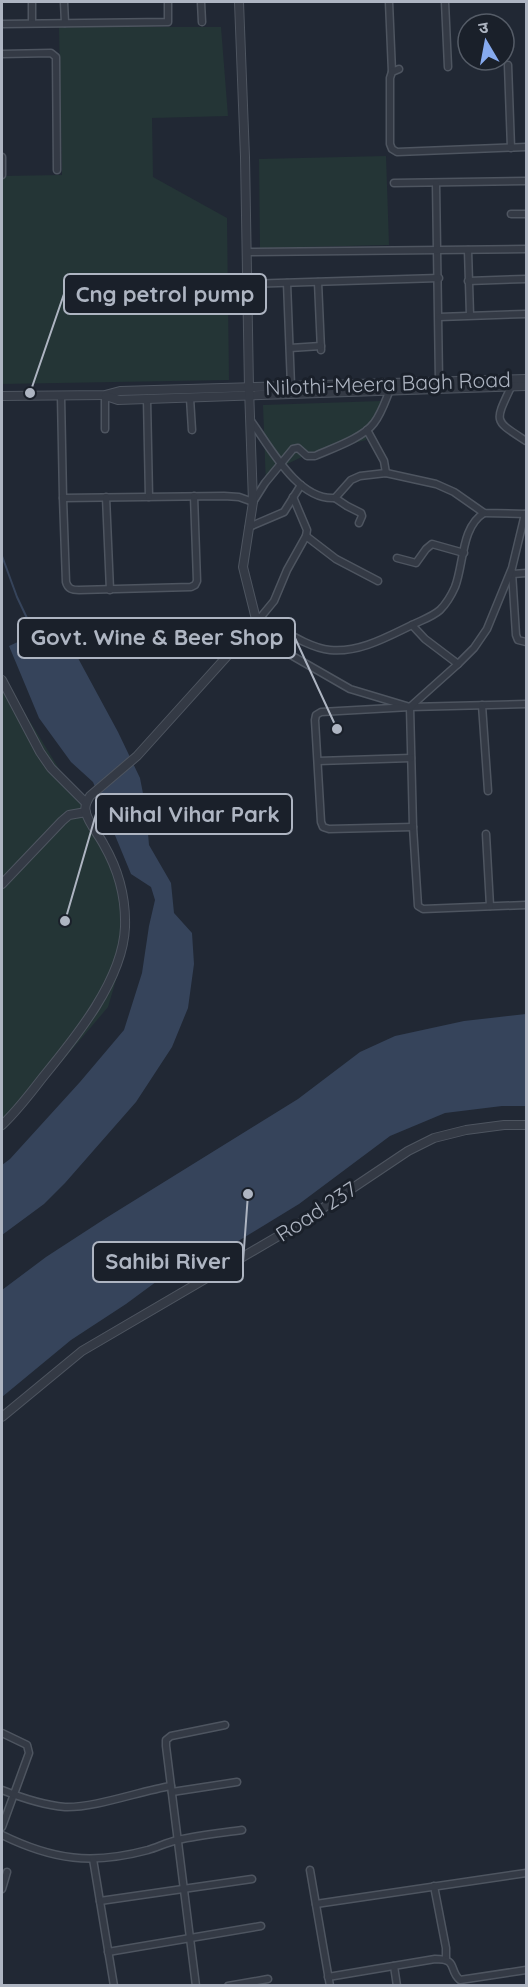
<svg xmlns="http://www.w3.org/2000/svg" width="528" height="1987" font-family="Quicksand,'Noto Sans Devanagari',sans-serif">
  <style>
    .green { fill: #243536 }
    .water { fill: #36445b }
    .lines { fill: none; stroke-linecap: round; stroke-linejoin: round }
    .stream { stroke: #36445b; stroke-width: 2 }
    .minor-casing { stroke: #4e5560; stroke-width: 9 }
    .tertiary-casing { stroke: #4e5560; stroke-width: 10 }
    .minor { stroke: #343a45; stroke-width: 6 }
    .tertiary { stroke: #343a45; stroke-width: 8 }
    .labels { text-anchor: middle; dominant-baseline: central; stroke-width: 6; stroke-linejoin: round; paint-order: stroke }
    .street-label { font-size: 21px; fill: #aeb5c2; stroke: #1a202a }
    .leader { fill: none; stroke: #aeb5c2; stroke-width: 2 }
    .callout-dot { fill: #aeb5c2; stroke: #1a202a; stroke-width: 2 }
    .callout { fill: #1a202a; stroke: #aeb5c2; stroke-width: 2 }
    .callout-label { font-size: 22px; text-anchor: middle; font-weight: bold; fill: #aeb5c2 }
  </style>
  <rect width="100%" height="100%" fill="#212834"/>
  <g class="green">
    <polygon points="59,27 221,27 228,116 152,118 153,177 227,218 229,380 2,384 2,176 62,175"/>
    <polygon points="386,156 389,245 260,248 259,159"/>
    <polygon points="381,401 366,440 306,455 283,466 266,486 263,405"/>
    <polygon points="2,676 88,816 128,899 127,943 108,1007 2,1132"/>
  </g>
  <g class="water">
    <polygon points="59,623 118,732 140,778 146,809 149,845 171,883 174,913 192,933 194,964 188,1008 172,1047 136,1102 65,1183 44,1204 2,1235 2,1165 10,1159 80,1082 124,1030 142,973 149,926 155,900 151,887 131,874 93,782 71,762 39,718 9,646"/>
    <polygon points="526,1014 526,1106 502,1106 445,1113 390,1136 299,1204 235,1243 164,1276 126,1304 71,1340 2,1397 2,1290 46,1257 106,1218 298,1099 360,1052 395,1036 464,1021"/>
  </g>
  <g class="lines">
    <polyline class="stream" points="2,556 17,597 35,635"/>
    <defs>
      <g id="minor">
        <polyline points="32,2 32,23"/>
        <polyline points="64,2 65,23"/>
        <polyline points="201,2 202,22"/>
        <polyline points="389,2 392,72"/>
        <polyline points="445,2 448,67"/>
        <polyline points="2,24 168,22 168,2"/>
        <polyline points="2,54 51,53 56,57 57,170"/>
        <polyline points="508,65 511,148"/>
        <polyline points="399,69 392,72 390,78 390,144 392,149 397,152 526,147"/>
        <polyline points="2,157 2,175"/>
        <polyline points="394,183 526,181"/>
        <polyline points="436,183 439,381"/>
        <polyline points="511,214 526,214"/>
        <polyline points="468,250 470,315"/>
        <polyline points="247,252 526,249"/>
        <polyline points="468,281 526,279"/>
        <polyline points="318,282 321,350"/>
        <polyline points="287,283 291,386"/>
        <polyline points="248,284 439,278"/>
        <polyline points="439,317 526,314"/>
        <polyline points="290,348 321,346"/>
        <path d="M511 383V387C494 423 494 420 526 441"/>
        <polyline points="105,395 105,429"/>
        <path d="M61 396 63 498 224 496 239 497 253 502 265 483 293 449 298 448 307 456H315C333 448 363 438 374 423 381 414 385 402 389 392"/>
        <polyline points="190,398 192,430"/>
        <polyline points="147,399 149,497"/>
        <path d="M251 421C270 447 298 501 335 498L351 480 360 476 386 473 436 484 454 492 484 513 526 514"/>
        <polyline points="367,430 384,461 386,473"/>
        <polyline points="106,497 110,590"/>
        <path d="M63 498 66 582C68 589 72 590 79 590L191 587 195 585 197 581 194 496"/>
        <polyline points="335,498 347,506 361,513 362,516 359,523"/>
        <polyline points="249,527 284,512 301,485"/>
        <polyline points="306,536 336,559 378,581"/>
        <polyline points="397,558 416,563 426,549 432,544 464,553"/>
        <polyline points="512,572 516,635 518,640 526,642"/>
        <polyline points="513,574 526,573"/>
        <polyline points="260,618 274,601 287,570 306,536 307,530 293,497"/>
        <path d="M257 623 260 618C280 628 308 648 330 650 359 653 387 637 412 625 422 620 432 617 440 610 447 603 451 596 455 587 464 564 461 527 484 513"/>
        <polyline points="412,625 425,639 458,664"/>
        <polyline points="249,631 350,689 410,707 526,704"/>
        <polyline points="482,705 488,791"/>
        <polyline points="410,707 413,827 418,906 423,909 526,905"/>
        <polyline points="318,761 411,758"/>
        <polyline points="413,827 329,829 323,827 321,822 315,720 316,715 321,712 410,707 458,664 474,648 487,629 512,568 525,514"/>
        <polyline points="486,834 490,906"/>
        <polyline points="2,1733 27,1745 29,1753 2,1827"/>
        <path d="M2 1790C22 1798 43 1805 65 1807 95 1808 140 1791 171 1786"/>
        <polyline points="172,1792 237,1782"/>
        <path d="M2 1835C53 1860 92 1865 148 1850 158 1847 168 1842 178 1840 199 1835 221 1833 242 1830"/>
        <polyline points="93,1859 114,1986"/>
        <polyline points="310,1870 330,1986"/>
        <polyline points="434,1886 446,1948 446,1960"/>
        <polyline points="2,1889 7,1872"/>
        <polyline points="100,1901 252,1879"/>
        <polyline points="316,1904 526,1873"/>
        <polyline points="108,1952 261,1926"/>
        <polyline points="394,1966 397,1986"/>
        <path d="M328 1977 435 1959C459 1959 448 1970 460 1980L526 1970"/>
        <polyline points="196,1986 166,1746 166,1740 171,1736 225,1725"/>
        <polyline points="228,1986 268,1979"/>
      </g>
      <g id="tertiary">
        <polyline points="2,396 105,395 120,391 526,379"/>
        <polyline points="106,396 118,400 147,399 526,386"/>
        <polyline points="2,680 40,752 51,768 86,803"/>
        <polyline points="2,884 62,821 69,815 86,812"/>
        <path d="M2 1125C17 1111 30 1094 43 1077 75 1038 123 980 125 927 126 897 119 871 104 845 99 835 89 824 86 813 84 806 87 801 90 796L137 756 257 623 243 567 253 502 249 388 245 157 239 2"/>
        <polyline points="2,1417 82,1351 299,1224 408,1151 434,1138 466,1130 504,1125 526,1125"/>
      </g>
    </defs>
    <use href="#minor" class="minor-casing"/>
    <use href="#tertiary" class="tertiary-casing"/>
    <use href="#minor" class="minor"/>
    <use href="#tertiary" class="tertiary"/>
  </g>
  <g class="labels">
    <g class="street-label">
      <text transform="translate(388 383) rotate(-2)">Nilothi-Meera Bagh Road</text>
      <text transform="translate(316 1211) rotate(-33)">Road 237</text>
    </g>
  </g>
  <path class="leader" d="M30 393L64 294M337 729L295 638M65 921L96 814M248 1194L243 1262"/>
  <g class="callout-dot">
    <circle cx="30" cy="393" r="6"/>
    <circle cx="337" cy="729" r="6"/>
    <circle cx="65" cy="921" r="6"/>
    <circle cx="248" cy="1194" r="6"/>
  </g>
  <g class="callout">
    <rect x="64" y="274" width="202" height="40" rx="6"/>
    <rect x="18" y="618" width="277" height="40" rx="6"/>
    <rect x="96" y="794" width="196" height="40" rx="6"/>
    <rect x="93" y="1242" width="150" height="40" rx="6"/>
  </g>
  <g class="callout-label">
    <text x="165" y="302">Cng petrol pump</text>
    <text x="157" y="645">Govt. Wine &amp; Beer Shop</text>
    <text x="194" y="822">Nihal Vihar Park</text>
    <text x="168" y="1269">Sahibi River</text>
  </g>
  <rect width="528" height="1987" fill="none" stroke="#aeb5c2" stroke-width="6"/>
  <g transform="translate(486 42) rotate(350)"><circle r="28" fill="#1a202a" stroke="#555c67" stroke-width="1.5"/>
  <path d="M0-4.5L10 22L0 15L-10 22Z" fill="#86aaef"/>
  <text y="-9" font-size="16" font-weight="bold" text-anchor="middle" fill="#aeb5c2">उ</text>
  </g>
</svg>
